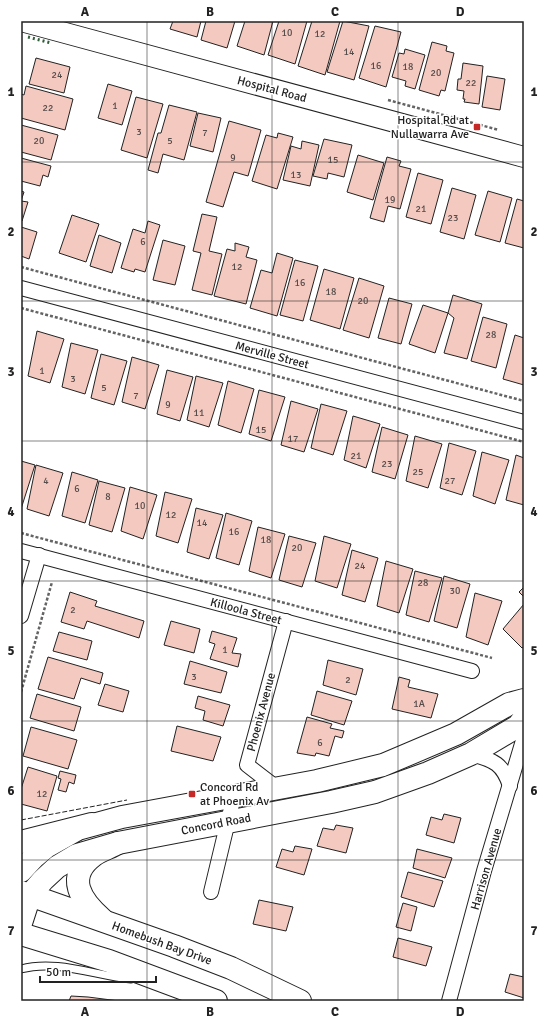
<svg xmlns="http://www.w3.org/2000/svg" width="545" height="1022" font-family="Signika,sans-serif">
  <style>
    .building { fill: #f3c9c0; stroke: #222 }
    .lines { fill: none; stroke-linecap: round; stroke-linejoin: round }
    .lane-casing { stroke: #222; stroke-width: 9 }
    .street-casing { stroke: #222; stroke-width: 16 }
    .secondary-casing { stroke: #222; stroke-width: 22 }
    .primary-casing { stroke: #222; stroke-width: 24 }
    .highway-casing { stroke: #222; stroke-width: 24 }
    .path { stroke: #646464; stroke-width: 2.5; stroke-dasharray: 3 2; stroke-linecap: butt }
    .lane { stroke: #fff; stroke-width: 7 }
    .street { stroke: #fff; stroke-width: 14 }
    .secondary { stroke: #fff; stroke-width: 20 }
    .primary { stroke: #fff; stroke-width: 22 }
    .highway { stroke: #fff; stroke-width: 22 }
    .hedge { stroke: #2f5e38; stroke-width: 3; stroke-dasharray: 2 3; stroke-linecap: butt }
    .fence { stroke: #222; stroke-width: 1; stroke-dasharray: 5 2; stroke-linecap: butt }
    .grid { fill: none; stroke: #222; stroke-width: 1; stroke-opacity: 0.55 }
    .poi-dot { fill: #c62828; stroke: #fff; stroke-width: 1.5 }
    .labels { text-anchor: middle; stroke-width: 3; stroke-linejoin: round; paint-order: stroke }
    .number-label { font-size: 10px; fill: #564c4a }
    .street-label { font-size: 12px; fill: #222; stroke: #fff }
    .poi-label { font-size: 12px; fill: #222; stroke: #fff; text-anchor: end }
    .neatline { fill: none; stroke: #222; stroke-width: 1.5 }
    .grid-label { font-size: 13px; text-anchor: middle; font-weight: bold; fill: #222 }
  </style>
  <rect width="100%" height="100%" fill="#fff"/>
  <g class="building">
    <path d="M173,21H201L197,37L170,29Z"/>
    <path d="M206,21H235L227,48L201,40Z"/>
    <path d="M245,21H273L264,55L237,46Z"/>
    <path d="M279,21H307L295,64L268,55Z"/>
    <path d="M312,21H340L325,75L298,66Z"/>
    <path d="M343,21L369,26L354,80L327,72Z"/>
    <path d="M375,26L401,32L386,87L359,78Z"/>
    <path d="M432,42L447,46L446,51L454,53L445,91L441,90L439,96L419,90Z"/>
    <path d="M405,49L425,55L415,89L405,86L406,81L392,77L399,53L404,54Z"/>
    <path d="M36,58L70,67L64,93L29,84Z"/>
    <path d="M463,63L483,66L479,104L464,102L465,99H463L464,91L457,90L458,79H461Z"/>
    <path d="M487,76L505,79L500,110L482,107Z"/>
    <path d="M108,84L132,91L122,125L98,118Z"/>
    <path d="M26,86L73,99L65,130L21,118V94L24,95Z"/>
    <path d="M136,97L163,104L147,158L121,150Z"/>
    <path d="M169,105L197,112L184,160L163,154L158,173L148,170L158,133H161Z"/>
    <path d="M198,113L221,118L213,152L190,146Z"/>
    <path d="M229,121L261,130L248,176L234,172L223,207L206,202Z"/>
    <path d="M21,125L58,135L51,160L21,152Z"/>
    <path d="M278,133L293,137L277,189L252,181L266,135L277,138Z"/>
    <path d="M324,139L352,145L344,177L328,173L327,179L313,176Z"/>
    <path d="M302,141L319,145L310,186L283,180L291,146L301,149Z"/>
    <path d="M358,155L384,163L373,200L347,192Z"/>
    <path d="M387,157L401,161L399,166L411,169L400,209L388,206L384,222L370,218Z"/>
    <path d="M21,158L51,166L48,177L43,175L40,186L21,181Z"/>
    <path d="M418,173L443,180L431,224L406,217Z"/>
    <path d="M452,188L476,195L464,239L440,232Z"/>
    <path d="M21,191L24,192L21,201L28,202L22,221Z"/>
    <path d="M488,191L512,198L500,242L475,235Z"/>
    <path d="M517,199L524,201V248L505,243Z"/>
    <path d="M202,214L217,217L209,251L222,254L212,295L192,290L201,253L193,251Z"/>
    <path d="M72,215L99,224L86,262L59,253Z"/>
    <path d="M148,221L160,225L145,272L135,269L134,272L121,268L133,229L145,233Z"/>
    <path d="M21,227L37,232L29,259L21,256Z"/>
    <path d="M99,235L121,243L112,273L90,266Z"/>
    <path d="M163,240L185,246L175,285L153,280Z"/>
    <path d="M235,243L249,247L246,257L257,260L246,304L214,296L227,249L235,251Z"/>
    <path d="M277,253L293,258L277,316L250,308L261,270L272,273Z"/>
    <path d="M295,260L318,266L303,321L280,315Z"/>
    <path d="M324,269L354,278L340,329L310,320Z"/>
    <path d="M359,278L384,286L369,338L343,330Z"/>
    <path d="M453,295L482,304L467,359L444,353L454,318L448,313Z"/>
    <path d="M389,298L412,304L401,344L378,338Z"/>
    <path d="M423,305L448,313L435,353L409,344Z"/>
    <path d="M483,317L507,324L496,368L471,361Z"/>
    <path d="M37,331L64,339L50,383L28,376Z"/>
    <path d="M515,335L524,338V385L503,379Z"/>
    <path d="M71,343L98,350L85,394L62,387Z"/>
    <path d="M101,354L127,361L114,405L91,398Z"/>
    <path d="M132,357L159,365L145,409L122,402Z"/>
    <path d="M167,370L193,377L180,421L157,414Z"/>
    <path d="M196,376L223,383L209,427L187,420Z"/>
    <path d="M228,381L254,389L241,433L218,425Z"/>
    <path d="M259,390L285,397L271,441L249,434Z"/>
    <path d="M291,401L318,409L304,452L281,445Z"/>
    <path d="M321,404L347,411L333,455L311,448Z"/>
    <path d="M353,416L380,424L366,468L344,460Z"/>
    <path d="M382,427L408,435L395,479L372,472Z"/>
    <path d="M415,436L442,444L428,488L406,481Z"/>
    <path d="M449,443L476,451L462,495L440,488Z"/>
    <path d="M482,452L509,460L495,504L473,496Z"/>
    <path d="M516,455L524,458V505L506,500Z"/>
    <path d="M21,461L35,465L21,509Z"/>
    <path d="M36,465L63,473L49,516L27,509Z"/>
    <path d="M72,472L98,480L85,523L62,516Z"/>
    <path d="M99,481L125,488L112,532L89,525Z"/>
    <path d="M130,487L157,495L143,539L121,531Z"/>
    <path d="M165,492L192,499L178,543L156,536Z"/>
    <path d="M196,508L223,515L209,559L187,552Z"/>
    <path d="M226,513L252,521L239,565L216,558Z"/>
    <path d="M258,527L285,534L271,578L249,571Z"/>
    <path d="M289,536L316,543L302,587L279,580Z"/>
    <path d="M324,536L351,544L337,588L315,581Z"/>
    <path d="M352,550L378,558L365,602L342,595Z"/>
    <path d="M386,561L413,569L399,613L377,606Z"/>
    <path d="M415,571L442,578L429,622L406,615Z"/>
    <path d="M444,576L470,584L457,628L434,621Z"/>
    <path d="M524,587V597L519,592Z"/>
    <path d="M70,592L97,601L95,606L144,621L139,638L87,621L84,629L61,622Z"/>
    <path d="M475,593L502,601L488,645L466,637Z"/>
    <path d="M524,604V647L522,648L503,629Z"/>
    <path d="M171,621L200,629L194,653L164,645Z"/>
    <path d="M212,631L237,638L232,653L241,654L238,667L210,659L215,644L209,642Z"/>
    <path d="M59,632L92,641L87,660L53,651Z"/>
    <path d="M48,657L103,673L100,684L81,678L74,699L38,689Z"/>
    <path d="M328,660L363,669L356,695L323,685Z"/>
    <path d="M190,661L227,672L221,693L184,684Z"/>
    <path d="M399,677L410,680L408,687L438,694L431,718L392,709Z"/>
    <path d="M105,684L129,691L123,712L98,705Z"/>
    <path d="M317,691L352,701L344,725L311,715Z"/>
    <path d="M37,694L81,707L74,731L30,718Z"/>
    <path d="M198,696L230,705L223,726L203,720L205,711L195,708Z"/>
    <path d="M307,717L332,724L330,728L344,731L342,738L335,736L329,756L316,753L315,756L297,753Z"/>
    <path d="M177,726L221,737L213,761L171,751Z"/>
    <path d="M31,727L77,740L68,769L23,756Z"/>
    <path d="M28,767L57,776L47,811L21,804V789Z"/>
    <path d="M60,771L76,775L74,784L69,782L66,792L58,790L61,779L58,778Z"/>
    <path d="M444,814L461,818L454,843L426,835L431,817L442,820Z"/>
    <path d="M336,825L353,828L346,853L317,846L323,828L334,830Z"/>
    <path d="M295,846L312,849L304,875L276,867L282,849L293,852Z"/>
    <path d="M417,849L452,858L445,878L413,868Z"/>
    <path d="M408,872L443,881L434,907L401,897Z"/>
    <path d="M259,900L293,907L286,931L253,924Z"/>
    <path d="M403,903L417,907L411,931L396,927Z"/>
    <path d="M398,938L432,947L426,966L393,957Z"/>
    <path d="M510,974L524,977V998L505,992Z"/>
    <path d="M71,996L88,997L119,1001H69Z"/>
  </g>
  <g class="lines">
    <g class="lane-casing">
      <path id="lane" d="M21,969C57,959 96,976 131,979"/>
    </g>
    <g class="street-casing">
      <g id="street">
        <path d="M21,288L524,422"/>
        <path d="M21,551L472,671"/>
        <path d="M21,616L39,555"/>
        <path d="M471,754C494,760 503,764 510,786"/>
        <path d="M277,788L247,765L286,621"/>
        <path d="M211,892L234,796"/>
        <path d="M449,1001L484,871L524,737"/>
      </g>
    </g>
    <g class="secondary-casing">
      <path id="secondary" d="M21,21L524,157"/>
    </g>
    <g class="primary-casing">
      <g id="primary">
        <path d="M21,871L34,857L46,847L78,829L122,817L317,781L383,765L456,734L509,704L524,700"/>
        <path d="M21,923L30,895L43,880L57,867L77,855L118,843L331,802L375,792L428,773L471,754L518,726L524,718"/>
      </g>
    </g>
    <g class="highway-casing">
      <g id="highway">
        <path d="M21,842L92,824"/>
        <path d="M21,892L174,946L231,968L300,1001"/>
        <path d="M102,919C81,901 65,877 93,856C100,850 110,848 118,843"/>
        <path d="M21,934L109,961L216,1001"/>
      </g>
    </g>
    <g class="path">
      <path d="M388,100L499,130"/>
      <path d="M21,267L524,401"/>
      <path d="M21,308L524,442"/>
      <path d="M21,533L492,658"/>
      <path d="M21,692L52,582"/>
    </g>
    <use href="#lane" class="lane"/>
    <use href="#street" class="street"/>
    <use href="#secondary" class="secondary"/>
    <use href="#primary" class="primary"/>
    <use href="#highway" class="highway"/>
    <path class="hedge" d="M28,37L51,43"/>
    <path class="fence" d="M21,820L127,800"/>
  </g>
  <path class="grid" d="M147,21V1001M272,21V1001M398,21V1001M21,162H524M21,301H524M21,441H524M21,581H524M21,721H524M21,860H524"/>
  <g class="poi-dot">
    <rect x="473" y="123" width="8" height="8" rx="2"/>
    <rect x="188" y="790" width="8" height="8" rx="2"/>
  </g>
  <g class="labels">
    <g class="number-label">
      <text x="287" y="36">10</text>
      <text x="320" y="37">12</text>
      <text x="349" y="55">14</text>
      <text x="376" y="69">16</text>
      <text x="408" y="70">18</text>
      <text x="436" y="76">20</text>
      <text x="57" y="78">24</text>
      <text x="471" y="86">22</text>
      <text x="115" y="109">1</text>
      <text x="48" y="111">22</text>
      <text x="139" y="135">3</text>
      <text x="205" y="136">7</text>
      <text x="39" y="144">20</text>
      <text x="170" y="144">5</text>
      <text x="233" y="161">9</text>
      <text x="333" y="163">15</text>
      <text x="296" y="178">13</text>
      <text x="390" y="203">19</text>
      <text x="421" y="212">21</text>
      <text x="453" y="221">23</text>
      <text x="143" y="245">6</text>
      <text x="237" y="270">12</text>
      <text x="300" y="286">16</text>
      <text x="331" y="295">18</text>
      <text x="363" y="304">20</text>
      <text x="491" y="338">28</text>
      <text x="42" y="374">1</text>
      <text x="73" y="382">3</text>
      <text x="104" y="391">5</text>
      <text x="136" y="399">7</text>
      <text x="168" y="408">9</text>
      <text x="199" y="416">11</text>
      <text x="261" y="433">15</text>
      <text x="293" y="442">17</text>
      <text x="356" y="459">21</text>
      <text x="387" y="467">23</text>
      <text x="418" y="475">25</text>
      <text x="46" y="484">4</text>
      <text x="450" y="484">27</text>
      <text x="77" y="492">6</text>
      <text x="108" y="500">8</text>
      <text x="140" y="509">10</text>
      <text x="171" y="518">12</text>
      <text x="202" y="526">14</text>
      <text x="234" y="535">16</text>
      <text x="266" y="543">18</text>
      <text x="297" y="551">20</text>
      <text x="360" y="569">24</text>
      <text x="423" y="586">28</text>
      <text x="455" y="594">30</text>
      <text x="73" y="613">2</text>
      <text x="225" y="653">1</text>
      <text x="194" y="680">3</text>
      <text x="348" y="683">2</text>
      <text x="419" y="707">1A</text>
      <text x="320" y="746">6</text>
      <text x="42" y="797">12</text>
    </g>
    <g class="street-label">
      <text transform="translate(272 89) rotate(15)" y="4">Hospital Road</text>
      <text transform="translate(272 355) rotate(15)" y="4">Merville Street</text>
      <text transform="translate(246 611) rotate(15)" y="4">Killoola Street</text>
      <text transform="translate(261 712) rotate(-75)" y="4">Phoenix Avenue</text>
      <text transform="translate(216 824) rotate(-11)" y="4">Concord Road</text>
      <text transform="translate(486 869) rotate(-74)" y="4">Harrison Avenue</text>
      <text transform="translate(162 943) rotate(20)" y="4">Homebush Bay Drive</text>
    </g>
    <g class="poi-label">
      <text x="469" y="124">Hospital Rd at<tspan x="469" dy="14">Nullawarra Ave</tspan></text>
      <text x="200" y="791" text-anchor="start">Concord Rd<tspan x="200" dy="14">at Phoenix Av</tspan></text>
    </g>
  </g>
  <rect width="545" height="1022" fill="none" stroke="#ffffff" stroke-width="44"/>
  <path d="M40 976v6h116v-6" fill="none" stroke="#222222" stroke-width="2"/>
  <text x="46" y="976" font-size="12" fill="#222222" stroke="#ffffff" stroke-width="3" paint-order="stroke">50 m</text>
  <rect x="22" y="22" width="501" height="978" class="neatline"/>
  <g class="grid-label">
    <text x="85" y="16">A</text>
    <text x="210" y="16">B</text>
    <text x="335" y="16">C</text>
    <text x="460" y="16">D</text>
    <text x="11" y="96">1</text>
    <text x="534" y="96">1</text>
    <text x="11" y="236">2</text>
    <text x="534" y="236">2</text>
    <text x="11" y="376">3</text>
    <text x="534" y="376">3</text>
    <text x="11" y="516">4</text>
    <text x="534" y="516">4</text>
    <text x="11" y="655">5</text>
    <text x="534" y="655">5</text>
    <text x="11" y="795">6</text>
    <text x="534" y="795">6</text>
    <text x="11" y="935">7</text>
    <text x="534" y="935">7</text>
    <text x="85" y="1016">A</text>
    <text x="210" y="1016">B</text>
    <text x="335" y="1016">C</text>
    <text x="460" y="1016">D</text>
  </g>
</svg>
